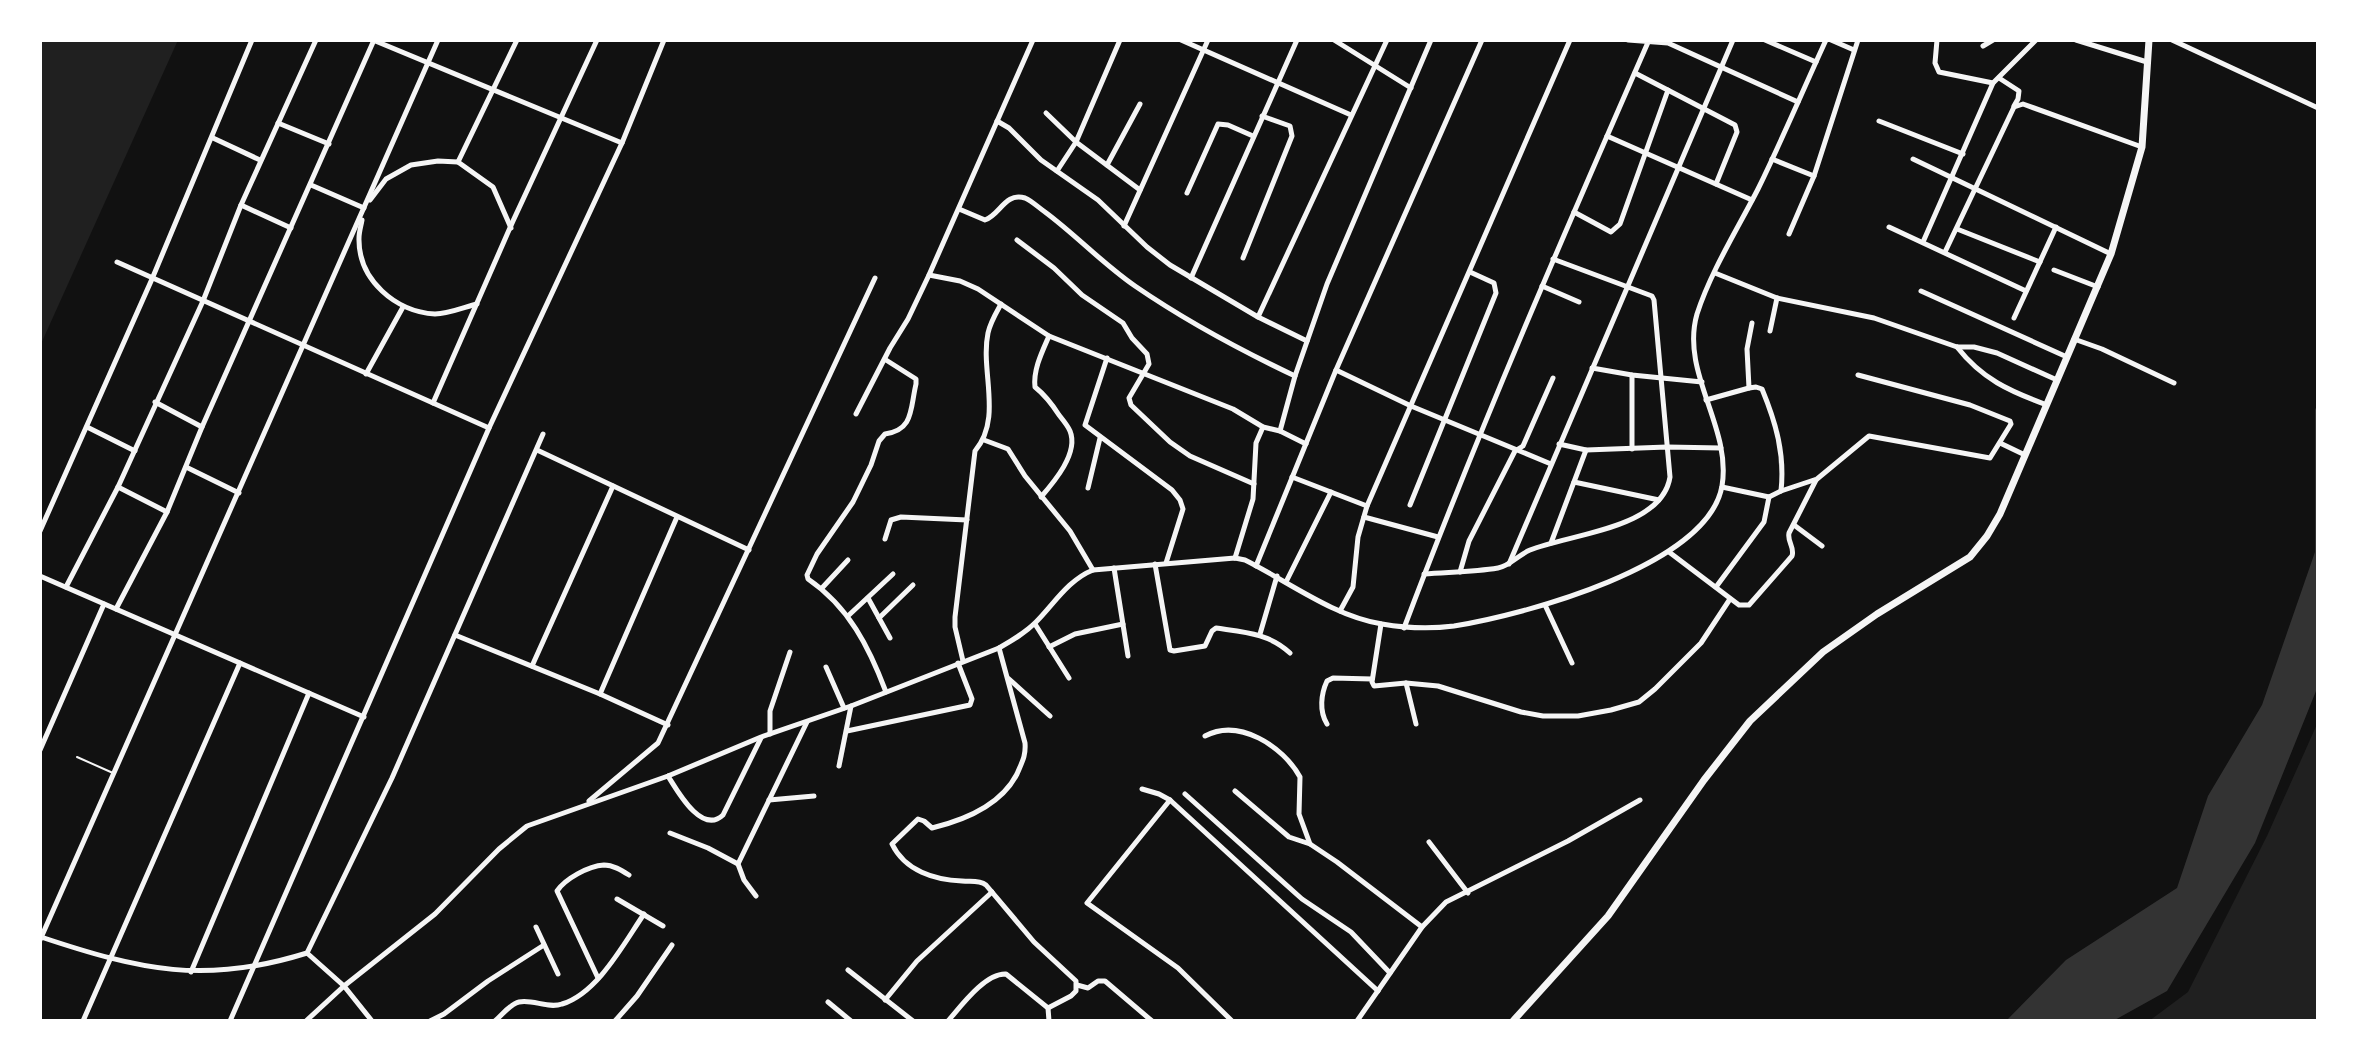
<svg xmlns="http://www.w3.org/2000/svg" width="2358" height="1061" font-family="Barlow,sans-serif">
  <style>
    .green { fill: #202020 }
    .water { fill: #333 }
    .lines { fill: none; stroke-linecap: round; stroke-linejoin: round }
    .service { stroke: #f5f5f5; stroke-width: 2 }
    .minor { stroke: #f5f5f5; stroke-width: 5 }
    .secondary { stroke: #f5f5f5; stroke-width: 7 }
  </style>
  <rect width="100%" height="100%" fill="#111"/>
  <g class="green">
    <path d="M40,40H178L40,346Z"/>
    <path d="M2318,722V1021H2149L2188,992L2267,836Z"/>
  </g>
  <path class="water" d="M2318,403V686L2255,843L2167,991L2113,1021H2006L2066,960L2177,888L2208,796L2262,705L2315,552V410Z"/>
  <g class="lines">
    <path class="service" d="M77,757L113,773"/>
    <g class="minor">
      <path d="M373,40L622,143"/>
      <path d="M1181,40L1351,115"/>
      <path d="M1334,40L1411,88"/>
      <path d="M1628,40L1668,43L1798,102"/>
      <path d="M1765,40L1816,62"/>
      <path d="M1831,40L1854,50"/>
      <path d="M1937,40L1935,63L1939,72L1993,83"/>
      <path d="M2076,40L2147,62"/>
      <path d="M2172,40L2318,108"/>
      <path d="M1983,46L1993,40"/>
      <path d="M1635,73L1735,125L1737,132L1716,184"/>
      <path d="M1999,78L2019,91L2018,99L2014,106"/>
      <path d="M1046,113L1076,142L1140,190"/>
      <path d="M997,121L1009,128L1041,160L1098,200L1147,247L1170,265L1258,317L1307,341"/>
      <path d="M1879,121L1963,154"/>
      <path d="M278,123L329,144"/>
      <path d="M1607,136L1752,200"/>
      <path d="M213,138L260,160"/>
      <path d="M1772,159L1814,176"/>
      <path d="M1913,159L2111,254"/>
      <path d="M458,162L517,40"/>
      <path d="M1107,165L1140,104"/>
      <path d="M1057,171L1076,142L1120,40"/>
      <path d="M311,185L364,208"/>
      <path d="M1187,193L1218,124L1228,125L1253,136"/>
      <path d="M370,200L386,179L411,165L438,161L458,162L493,187L511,228"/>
      <path d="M241,205L291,228"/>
      <path d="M959,209L985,220C1000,215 1005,192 1025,198C1032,201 1039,208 1045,212C1076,235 1103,264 1135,286C1186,321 1240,350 1295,376"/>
      <path d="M1574,212L1611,232L1620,224L1668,90"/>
      <path d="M362,220C361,226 359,232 359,238C358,280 396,312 435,314C448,314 465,307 477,304"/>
      <path d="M1124,226L1208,40"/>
      <path d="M1889,227L2026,291"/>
      <path d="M1957,229L2040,262"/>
      <path d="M1789,234L1814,176L1858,40"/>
      <path d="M1017,240L1054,268L1082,295L1123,323L1132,338L1147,354L1149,364L1129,398L1131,405L1170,442L1190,456L1254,484"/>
      <path d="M1923,242L1993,83L2036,40"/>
      <path d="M1945,252L2014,107L2023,104L2142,147"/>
      <path d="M1243,258L1292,136L1290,126L1262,116"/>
      <path d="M117,262L489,428"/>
      <path d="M2054,270L2098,287"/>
      <path d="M1715,273L1777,298L1874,318L1957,347H1974L1997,353L2057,380"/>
      <path d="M929,275L960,281L978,289L1049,336L1233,409L1263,427L1280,431L1306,444"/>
      <path d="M1191,278L1297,40"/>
      <path d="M1542,286L1579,302"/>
      <path d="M1921,291L2067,357"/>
      <path d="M1258,317L1387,40"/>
      <path d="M2014,318L2056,227"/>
      <path d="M1752,323L1747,349L1749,388L1756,387L1762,389C1776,423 1785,454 1781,491"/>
      <path d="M1770,331L1777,298"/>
      <path d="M2074,339L2102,349L2174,383"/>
      <path d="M1957,347C1982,379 2009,391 2047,405"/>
      <path d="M1107,358L1085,425L1172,490L1180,500L1183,509L1166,563"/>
      <path d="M886,360L916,379V384C910,409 914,430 885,434L879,441L871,465L853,502L817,554L807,575L808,579C849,607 869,647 886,692"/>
      <path d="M1592,368L1632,375L1702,382"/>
      <path d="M1336,370L1411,406L1551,464"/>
      <path d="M366,374L403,307"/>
      <path d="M1632,375V449"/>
      <path d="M1706,400L1749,388"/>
      <path d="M155,402L202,427"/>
      <path d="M433,403L513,221L597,40"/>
      <path d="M856,414L890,348L908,319L929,275L1033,40"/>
      <path d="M87,427L135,451"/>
      <path d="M1280,431L1295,376L1327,284L1431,40"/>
      <path d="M984,440L1008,449L1025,476L1070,531L1093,570"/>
      <path d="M2000,443L2025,455"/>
      <path d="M1559,444L1586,450L1667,447L1721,448"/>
      <path d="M537,450L749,550"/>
      <path d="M186,467L239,493"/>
      <path d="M1292,477L1367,506"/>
      <path d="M1574,482L1659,500"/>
      <path d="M118,487L167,512"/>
      <path d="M1722,487L1769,497L1781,491L1817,479L1869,436L1990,458L2011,424L2010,421L1970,405L1858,375"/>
      <path d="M1088,488L1100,438"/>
      <path d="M1041,497C1054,482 1079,453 1070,431C1068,426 1063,420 1059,415C1052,404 1045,395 1035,387C1033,370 1042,352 1049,336"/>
      <path d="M1410,505L1496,293L1494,283L1470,272"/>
      <path d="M1364,517L1438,537"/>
      <path d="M1794,525L1822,546"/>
      <path d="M40,531L152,279L252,40"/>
      <path d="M885,539L891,520L901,517L967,520"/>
      <path d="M1551,543L1586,450"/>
      <path d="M1669,552L1739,605H1749L1792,556C1795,547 1787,542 1789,533L1816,480"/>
      <path d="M1235,558L1253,499L1256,443L1263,427"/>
      <path d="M1155,564L1170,650L1174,651L1205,646L1212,631L1216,628C1243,632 1269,633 1290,653"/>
      <path d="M1509,564L1733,40"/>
      <path d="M1256,566L1336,370L1482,40"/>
      <path d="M1114,568L1128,656"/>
      <path d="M1460,572L1469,541L1515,451L1523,446L1553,378"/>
      <path d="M1424,574C1449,572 1474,572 1498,568C1510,566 1518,555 1530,550C1569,534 1662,529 1670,477L1654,300L1652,296L1553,259"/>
      <path d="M40,576L364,717"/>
      <path d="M1286,582L1331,492"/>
      <path d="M66,587L118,487L203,301L241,205L316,40"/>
      <path d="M1716,587L1764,522L1769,497"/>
      <path d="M822,588L848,560"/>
      <path d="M868,598L890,638"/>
      <path d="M1545,605L1572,663"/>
      <path d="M116,609L167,512L202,427L374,40"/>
      <path d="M1340,611L1353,587L1358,537L1367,506L1570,40"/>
      <path d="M849,615L893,574"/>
      <path d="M879,618L913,585"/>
      <path d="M1035,624L1069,678"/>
      <path d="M1381,624L1372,682L1374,686L1406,683L1438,686L1521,712L1543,716H1578L1611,710L1639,702L1655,689L1701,643L1730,599"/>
      <path d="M1404,628C1479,429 1564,234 1649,40"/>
      <path d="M1260,634L1277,576"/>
      <path d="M455,635L600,694L668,725"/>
      <path d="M1049,647L1075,634L1123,624"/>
      <path d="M999,648L1025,743C1026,756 1022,762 1017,774C1001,805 965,820 932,828L924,821L918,819L892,844C905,871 935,880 962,881C971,882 979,880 986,885L1034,942L1076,981V991L1071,996L1048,1008"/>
      <path d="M963,661L955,627V617L975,451C1003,418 980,371 988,333C990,323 996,313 1001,304"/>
      <path d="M532,666L613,486"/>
      <path d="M826,667L844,708"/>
      <path d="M1009,679L1050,716"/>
      <path d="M1406,683L1416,724"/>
      <path d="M600,694L677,517"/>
      <path d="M1327,724C1319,711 1321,694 1327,681L1333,678L1372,679"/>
      <path d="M847,731L970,705L972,699L958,663"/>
      <path d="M770,734V711L790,652"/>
      <path d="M1205,736C1239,718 1283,746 1300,777L1299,814L1310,844L1337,862L1422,927"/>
      <path d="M40,750L104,604"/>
      <path d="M839,766L851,706"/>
      <path d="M668,776C678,792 702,835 723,815L761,738"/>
      <path d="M1142,789L1159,794L1170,800L1378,991"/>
      <path d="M1235,791L1289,837L1310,844"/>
      <path d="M1185,794L1302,899L1351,932L1390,973"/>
      <path d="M769,800L814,796"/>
      <path d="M1170,800L1087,903L1178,968L1232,1021"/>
      <path d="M589,801L658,743L875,278"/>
      <path d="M670,833L708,848L738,864"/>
      <path d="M1429,842L1468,893"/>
      <path d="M756,896L744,880L738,864L807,722"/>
      <path d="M617,899L663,926"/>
      <path d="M536,927L558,974"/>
      <path d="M41,937C140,970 205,985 307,953L392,778L543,434"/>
      <path d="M40,940L438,40"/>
      <path d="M307,953L344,986L372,1021"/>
      <path d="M848,970L913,1021"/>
      <path d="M191,972L309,693"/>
      <path d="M598,978L557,891C565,879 588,866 604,865C613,865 621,870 629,875"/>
      <path d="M1077,985L1088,988L1098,981H1105L1152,1021"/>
      <path d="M885,1000L917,961L992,892"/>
      <path d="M828,1002L851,1021"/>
      <path d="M83,1021L240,663"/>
      <path d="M230,1021L489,428L622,143L664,40"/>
      <path d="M306,1021L344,986L435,914L499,849L527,826L668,776L761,737L851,706L999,648C1013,640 1025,633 1036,622C1054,604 1068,580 1093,570L1235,558L1245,560C1289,582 1333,616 1382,624C1405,628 1431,629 1454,626C1523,615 1708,566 1722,486C1732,427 1680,373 1697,314C1711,271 1737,230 1758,189C1782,140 1803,90 1826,40"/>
      <path d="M430,1021L444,1014L488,981L544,945"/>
      <path d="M495,1021C502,1015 510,1004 519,1002C533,999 548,1009 562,1004C598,993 624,943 644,914"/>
      <path d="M615,1021L637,996L672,945"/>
      <path d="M948,1021C961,1006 985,973 1006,974L1048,1008L1049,1021"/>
      <path d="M1357,1021L1422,927L1446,902L1568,841L1640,800"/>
    </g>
    <path class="secondary" d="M1513,1021L1608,916L1704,780L1750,721L1823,652L1877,614L1970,557L1987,536L2000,514L2111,254L2142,147L2149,40"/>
  </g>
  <rect width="2358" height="1061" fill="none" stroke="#ffffff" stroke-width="84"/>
</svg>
